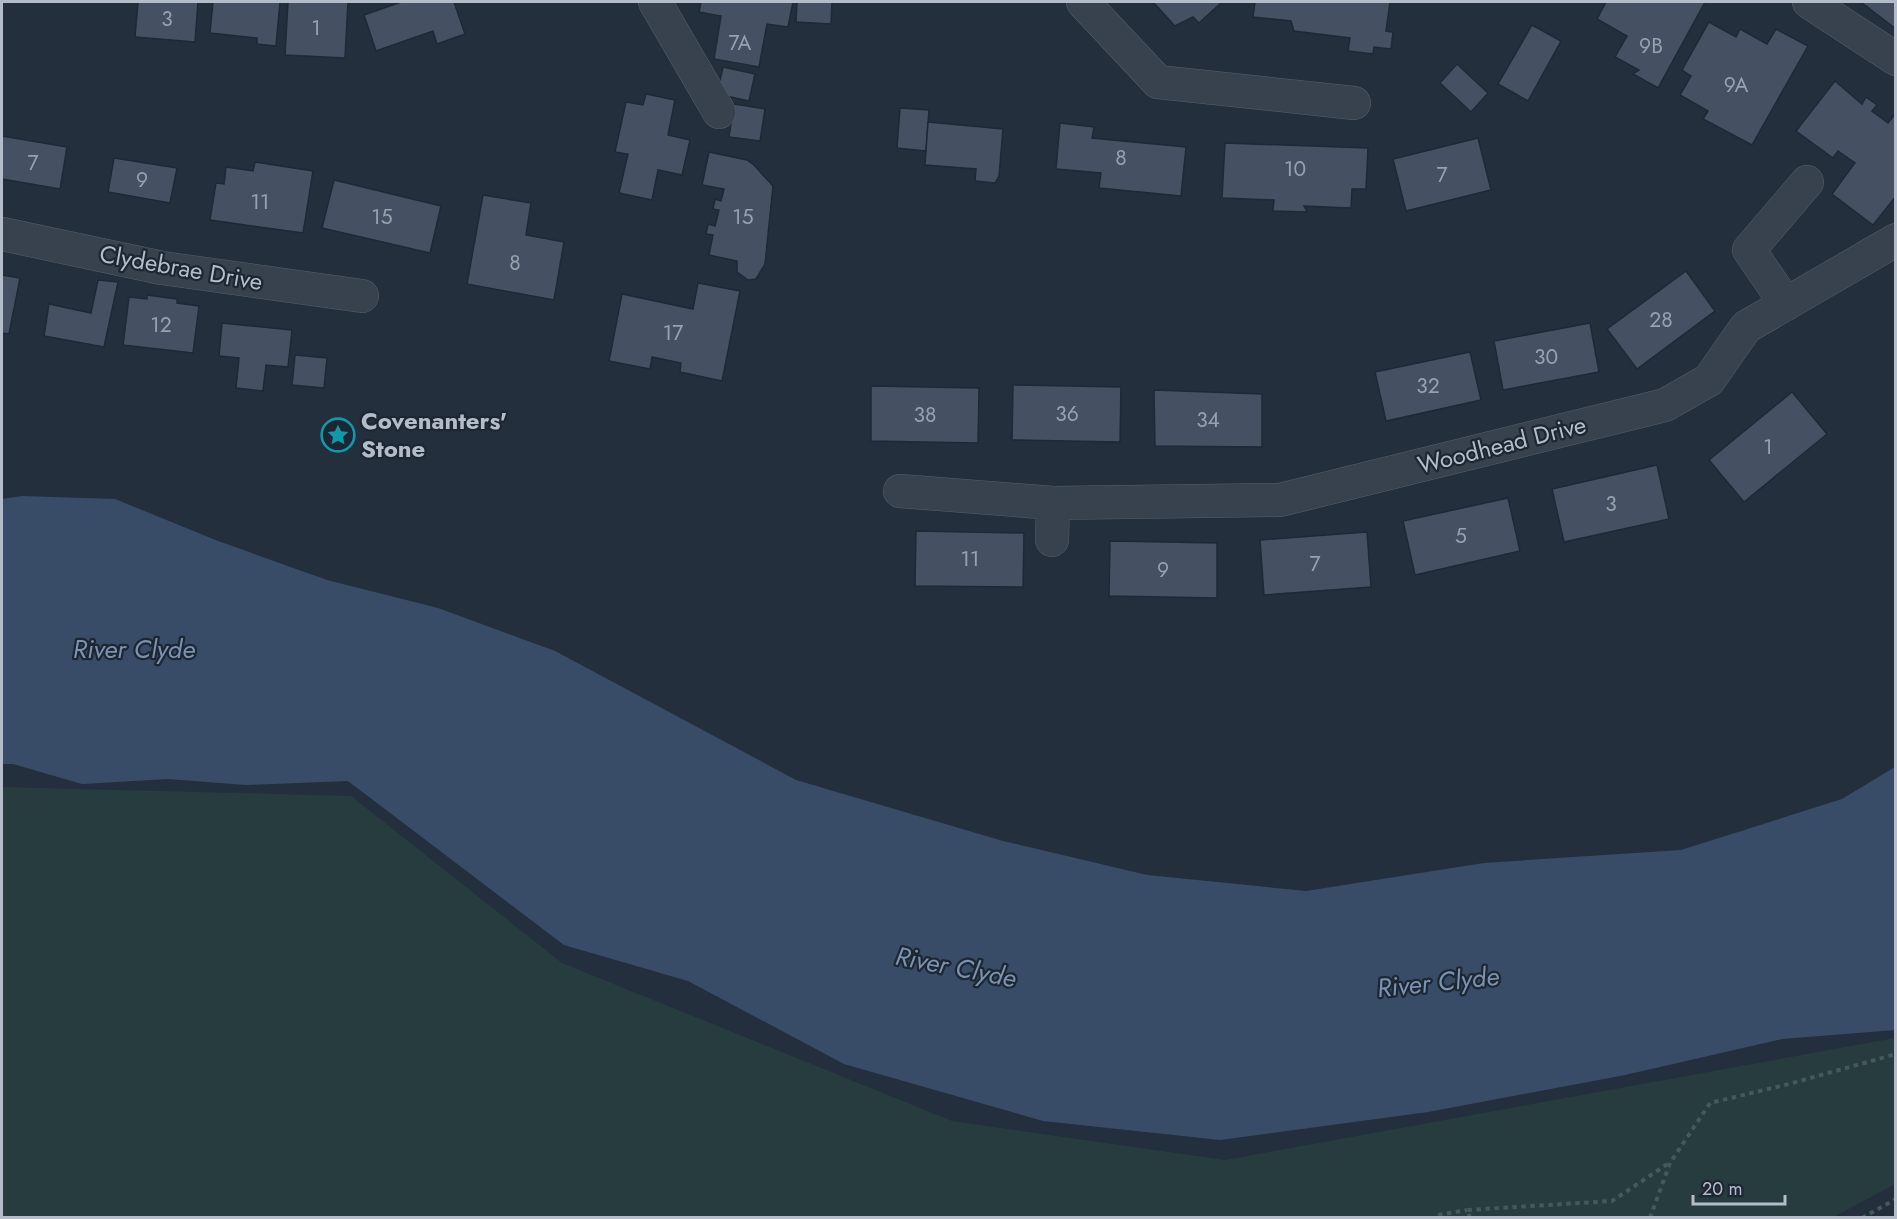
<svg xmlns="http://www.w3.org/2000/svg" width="1897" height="1219" font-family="Jost,sans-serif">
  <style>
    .green { fill: #263c3f }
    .water { fill: #394c67 }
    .building { fill: #455162; stroke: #1f2835; stroke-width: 1.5 }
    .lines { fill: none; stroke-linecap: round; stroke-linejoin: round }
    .minor-casing { stroke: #565f6c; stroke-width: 34 }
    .path { stroke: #44595c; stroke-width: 4; stroke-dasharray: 4.5 4.5; stroke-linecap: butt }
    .minor { stroke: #38414e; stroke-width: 33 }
    .labels { text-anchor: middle; stroke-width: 4.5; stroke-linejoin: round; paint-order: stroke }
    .number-label { font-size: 21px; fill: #98a1af }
    .street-label { font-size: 24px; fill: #b4bcc9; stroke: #1d2633 }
    .poi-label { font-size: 24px; font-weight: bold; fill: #b4bcc9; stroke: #1d2633; text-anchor: start }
    .water-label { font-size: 26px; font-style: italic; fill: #7c92b1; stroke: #1d2633 }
  </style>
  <rect width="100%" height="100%" fill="#242f3e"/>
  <path class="green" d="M2,787L351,796L562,963L952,1121L1225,1160L1895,1038V1184L1832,1218L2,1217Z"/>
  <path class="water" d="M22,496L115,499L218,541L327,580L438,608L555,651L796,780L1003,841L1147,875L1306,891L1484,863L1681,850L1842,799L1895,767V1030L1782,1039L1625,1075L1428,1112L1220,1140L1043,1121L844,1064L688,981L564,945L348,781L246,785L168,779L82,784L13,764H2V499Z"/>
  <g class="building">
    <path d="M138,2H198L195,42L135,37Z"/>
    <path d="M213,2H280L276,46L257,44V38L210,33Z"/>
    <path d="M288,2H348L345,58L285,55Z"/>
    <path d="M401,2H454L465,34L437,44L433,31L376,51L364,15Z"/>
    <path d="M701,2H793L788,27L767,24L759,67L714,59L721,16L699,12Z"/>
    <path d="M797,2H832L831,24L796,22Z"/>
    <path d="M1153,2H1222L1199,23L1193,17L1175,26Z"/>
    <path d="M1255,2H1390L1386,31L1393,32L1391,49L1374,47L1373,54L1348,51L1350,38L1294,31L1291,21L1253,17Z"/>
    <path d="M1606,2H1705L1658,88L1633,74L1639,70L1615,57L1627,36L1597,19Z"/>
    <path d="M1861,2H1896V29Z"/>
    <path d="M1709,22L1736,37L1740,29L1767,44L1776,29L1808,46L1752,145L1703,119L1708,111L1680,95L1691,76L1682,70Z"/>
    <path d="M1532,25L1561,41L1528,101L1498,84Z"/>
    <path d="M1457,64L1488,93L1471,112L1440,83Z"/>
    <path d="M723,67L755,74L749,101L717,94Z"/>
    <path d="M1835,81L1862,104L1866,97L1877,105L1872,111L1888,123L1896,113V196L1873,225L1832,194L1855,163L1838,151L1833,158L1796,131Z"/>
    <path d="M646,94L675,100L668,135L690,140L682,175L658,170L652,200L619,193L628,154L615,152L626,102L643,105Z"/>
    <path d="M734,104L765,109L760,141L729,137Z"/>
    <path d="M900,108L929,110L926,151L897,148Z"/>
    <path d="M928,122L1003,129L999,176L995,183L975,181L976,169L925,165Z"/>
    <path d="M1060,123L1094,127L1092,138L1186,147L1181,196L1099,188L1101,173L1056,169Z"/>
    <path d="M2,136L67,147L60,189L2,179Z"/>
    <path d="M1478,138L1491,190L1406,211L1393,159Z"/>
    <path d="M1225,143L1368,148L1366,189H1352L1351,208L1304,206L1307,212L1273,211L1274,200L1222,198Z"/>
    <path d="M709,152L747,160L754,165L773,186L765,264L756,279L748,280L737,272V261L709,255L713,235L706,234L708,224L715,226L719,210L713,209L715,199L721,201L724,189L702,185Z"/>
    <path d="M114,158L177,168L170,203L108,192Z"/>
    <path d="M255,162L313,171L303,233L210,220L216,183L224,184L226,167L253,171Z"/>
    <path d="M334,180L441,206L430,253L322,228Z"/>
    <path d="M483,195L531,203L526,235L564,242L554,300L467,284Z"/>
    <path d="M1686,271L1715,311L1637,369L1607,329Z"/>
    <path d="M2,275L20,278L9,334L2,333Z"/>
    <path d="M98,280L118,282L104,347L44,336L49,304L91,313Z"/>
    <path d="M698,283L740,291L722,381L680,372L681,363L652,357L650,369L609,361L622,294L693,309Z"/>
    <path d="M147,295L177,299V303L199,306L193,353L123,345L129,297L147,299Z"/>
    <path d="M222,323L292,330L288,367L266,365L263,391L236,388L239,358L219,356Z"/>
    <path d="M1590,323L1599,372L1503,390L1494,341Z"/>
    <path d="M1470,352L1481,400L1386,421L1375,372Z"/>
    <path d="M295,355L327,358L324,388L292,385Z"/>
    <path d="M1013,385L1121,387L1120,442L1012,440Z"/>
    <path d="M871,386L979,388L978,443L871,441Z"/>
    <path d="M1154,390L1262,394V447L1155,446Z"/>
    <path d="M1792,392L1827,434L1744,502L1709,460Z"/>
    <path d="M1657,465L1669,519L1564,542L1552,489Z"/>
    <path d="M1508,498L1520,551L1415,575L1403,521Z"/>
    <path d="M916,531L1024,533L1023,587L915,586Z"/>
    <path d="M1367,532L1371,587L1264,595L1260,540Z"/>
    <path d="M1110,541L1217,543V598L1109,596Z"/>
  </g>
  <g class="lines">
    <g class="minor-casing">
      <g id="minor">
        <path d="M655,2L719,112"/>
        <path d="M1083,2L1158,82L1354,103"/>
        <path d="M1809,2L1896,59"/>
        <path d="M2,234L162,268L362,296"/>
        <path d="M1786,304L1749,250L1807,182"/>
        <path d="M900,491L1053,503L1280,500L1665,405L1709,380L1746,327L1896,240"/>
        <path d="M1052,540L1053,503"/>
      </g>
    </g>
    <g class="path">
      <path d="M1438,1215L1467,1210"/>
      <path d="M1470,1218L1467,1210L1612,1201L1669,1163"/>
      <path d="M1650,1218L1670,1163L1710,1103L1789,1084L1896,1054"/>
      <path d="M1862,1218L1896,1199"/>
    </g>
    <use href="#minor" class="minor"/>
  </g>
  <defs>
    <g id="sight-ring" transform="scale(1.725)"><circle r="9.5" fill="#1d2633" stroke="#0f9aa8" stroke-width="1.5"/><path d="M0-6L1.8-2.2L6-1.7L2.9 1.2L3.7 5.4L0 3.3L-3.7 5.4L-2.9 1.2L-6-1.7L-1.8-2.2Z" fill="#0f9aa8"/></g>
  </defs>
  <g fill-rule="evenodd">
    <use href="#sight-ring" x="338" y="435"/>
  </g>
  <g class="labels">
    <g class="number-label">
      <text x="167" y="26">3</text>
      <text x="316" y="35">1</text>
      <text x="740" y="50">7A</text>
      <text x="1651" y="53">9B</text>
      <text x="1736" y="92">9A</text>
      <text x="1121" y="165">8</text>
      <text x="33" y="170">7</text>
      <text x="1295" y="176">10</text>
      <text x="1442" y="182">7</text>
      <text x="142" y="187">9</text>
      <text x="260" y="209">11</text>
      <text x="382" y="224">15</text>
      <text x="743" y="224">15</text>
      <text x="515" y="270">8</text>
      <text x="1661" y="327">28</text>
      <text x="161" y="332">12</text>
      <text x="673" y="340">17</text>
      <text x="1546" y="364">30</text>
      <text x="1428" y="393">32</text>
      <text x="1067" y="421">36</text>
      <text x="925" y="422">38</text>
      <text x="1208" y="427">34</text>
      <text x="1768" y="454">1</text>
      <text x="1611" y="511">3</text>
      <text x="1461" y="543">5</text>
      <text x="970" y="566">11</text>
      <text x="1315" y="571">7</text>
      <text x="1163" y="577">9</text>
    </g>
    <g class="street-label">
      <text transform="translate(181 268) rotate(10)" y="8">Clydebrae Drive</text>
      <text transform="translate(1502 445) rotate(-14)" y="8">Woodhead Drive</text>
    </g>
    <g class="poi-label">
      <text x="361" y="429">Covenanters'<tspan x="361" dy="28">Stone</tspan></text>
    </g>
    <g class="water-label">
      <text x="134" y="658">River Clyde</text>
      <text transform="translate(956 967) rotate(11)" y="9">River Clyde</text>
      <text transform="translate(1438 982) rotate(-6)" y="9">River Clyde</text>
    </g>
  </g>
  <rect width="1897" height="1219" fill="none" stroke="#b4bcc9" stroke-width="6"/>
  <path d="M1693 1195v9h92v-9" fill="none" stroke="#b4bcc9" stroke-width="3"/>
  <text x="1702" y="1195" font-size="18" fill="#b4bcc9" stroke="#1d2633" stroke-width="4.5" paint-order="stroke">20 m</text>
</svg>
